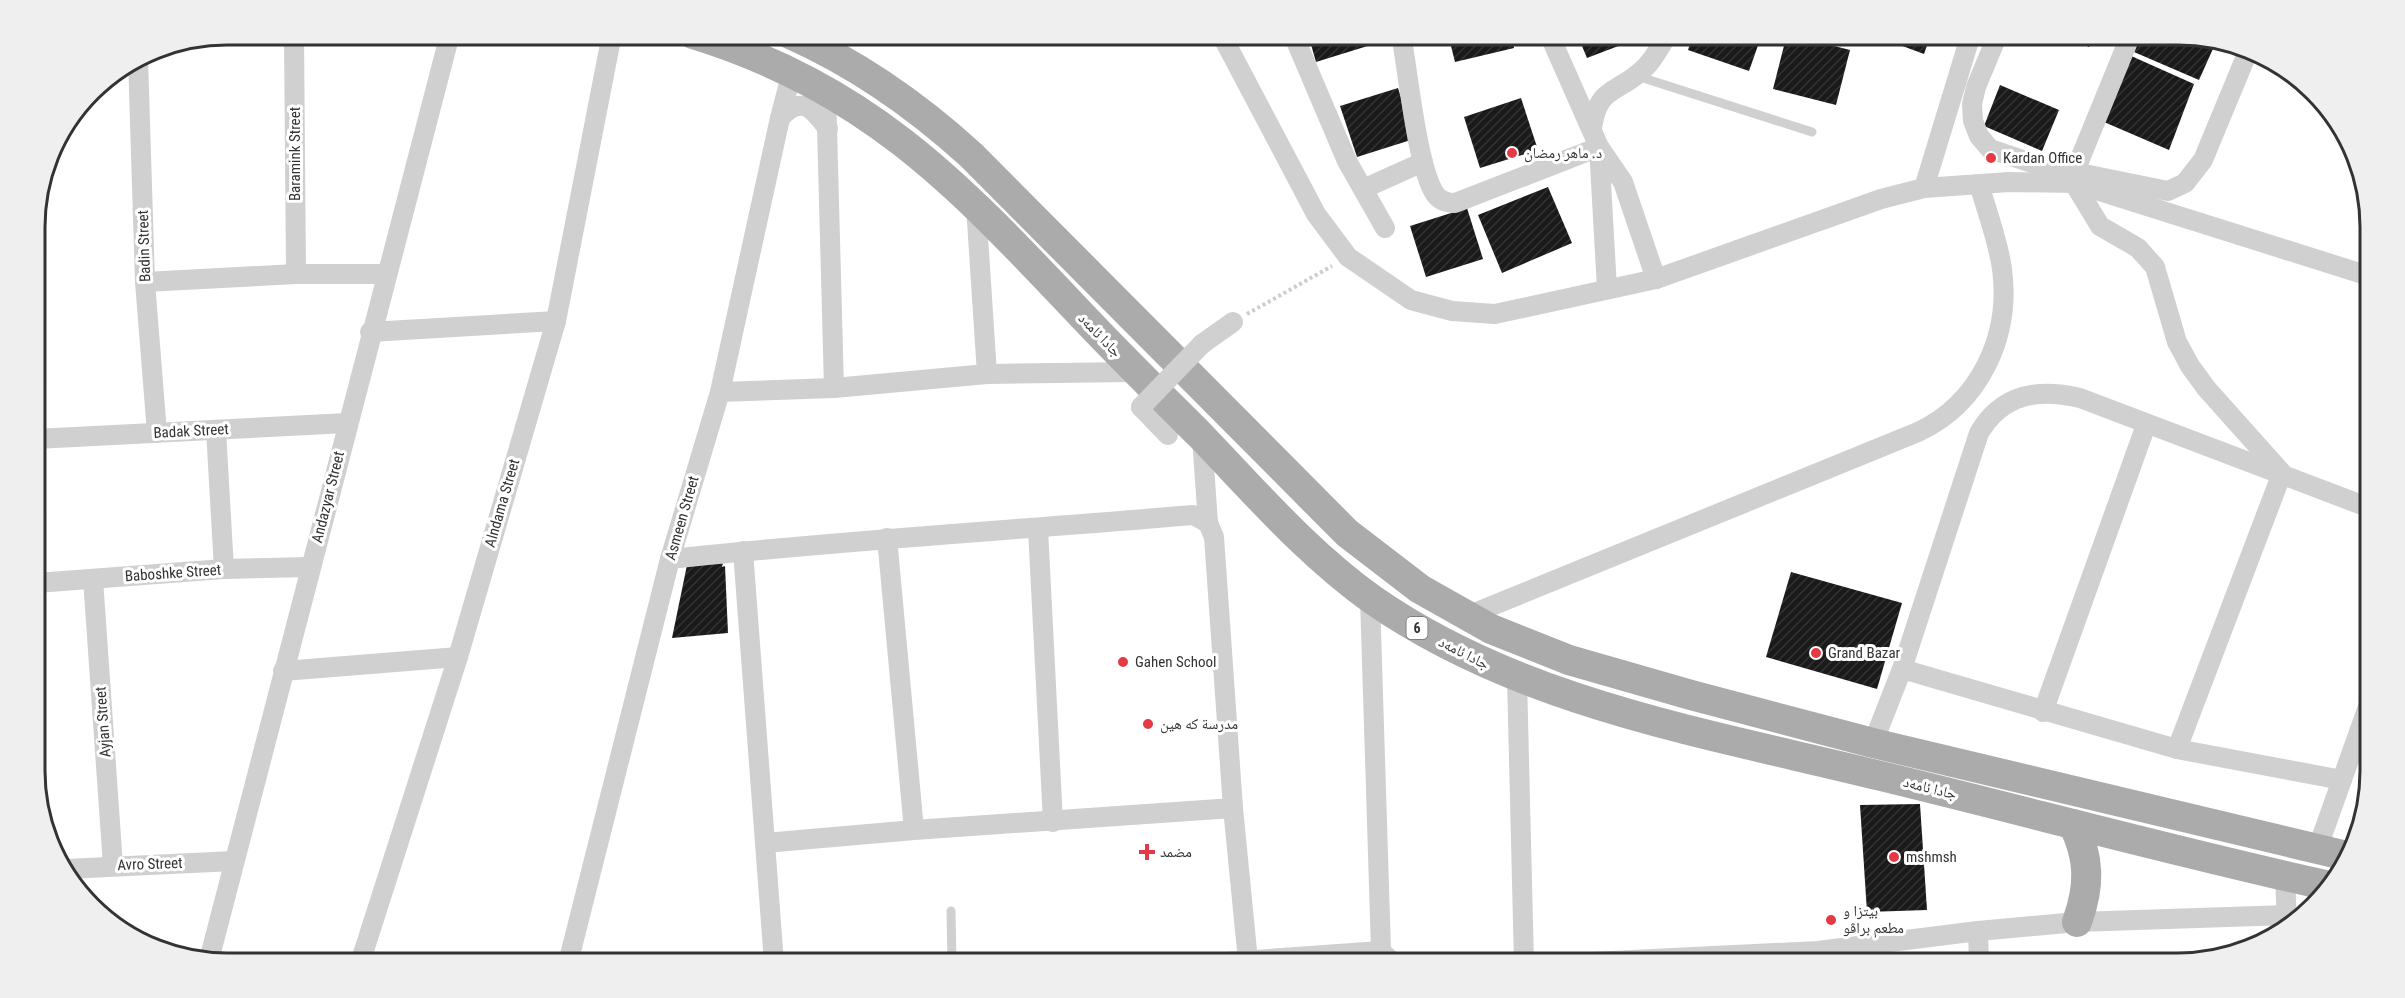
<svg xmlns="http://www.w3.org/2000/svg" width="2405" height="998" font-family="'Roboto Condensed','Noto Naskh Arabic',sans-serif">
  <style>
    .building { fill: url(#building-hatch) }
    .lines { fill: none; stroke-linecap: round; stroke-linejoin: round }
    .path { stroke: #cdcdcd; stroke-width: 4; stroke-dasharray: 3 3; stroke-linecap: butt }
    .lane { stroke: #d0d0d0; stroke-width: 9 }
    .street { stroke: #d0d0d0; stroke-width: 20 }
    .primary { stroke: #ababab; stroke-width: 30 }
    .street-bridge { stroke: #d0d0d0; stroke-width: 20 }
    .poi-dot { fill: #e63946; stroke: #fff; stroke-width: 2 }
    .labels { text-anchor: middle; stroke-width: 6; stroke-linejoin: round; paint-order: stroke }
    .shield { fill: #fff; stroke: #707070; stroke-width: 1.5 }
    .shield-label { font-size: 14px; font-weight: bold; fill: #333 }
    .poi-label { font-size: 15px; fill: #333; stroke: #fff; text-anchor: start }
    .street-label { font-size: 15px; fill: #333; stroke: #fff }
    .rim { fill: none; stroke: #333; stroke-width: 3 }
  </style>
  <defs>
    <pattern id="building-hatch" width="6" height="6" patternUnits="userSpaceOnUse" patternTransform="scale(1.5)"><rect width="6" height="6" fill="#1a1a1a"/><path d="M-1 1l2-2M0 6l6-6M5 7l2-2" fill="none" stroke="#333"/></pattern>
  </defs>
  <rect width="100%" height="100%" fill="#fff"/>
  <g class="building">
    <path d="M1308,34H1371L1374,44L1316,62Z"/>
    <path d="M1448,34H1511L1514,48L1455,62Z"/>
    <path d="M1577,34H1647V35L1587,58Z"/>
    <path d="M1693,34H1762L1749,71L1688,50Z"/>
    <path d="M1787,34L1850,50L1836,105L1773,89Z"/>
    <path d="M1870,34H1931L1924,54Z"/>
    <path d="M2063,34H2095L2089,47Z"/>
    <path d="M2142,34H2178L2216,42L2199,80L2134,52Z"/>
    <path d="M2129,55L2194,84L2169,150L2104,122Z"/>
    <path d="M2000,85L2059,110L2042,151L1984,126Z"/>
    <path d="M1398,88L1414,139L1357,157L1340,106Z"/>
    <path d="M1521,98L1538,150L1480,168L1464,117Z"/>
    <path d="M1548,187L1572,243L1502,273L1478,215Z"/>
    <path d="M1467,208L1483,259L1426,277L1410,226Z"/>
    <path d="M723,563L722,567L725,566L728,633L672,638L687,565Z"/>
    <path d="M1791,572L1902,603L1877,689L1766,657Z"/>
    <path d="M1920,804L1927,910L1867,912L1860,805Z"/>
  </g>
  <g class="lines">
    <path class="path" d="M1247,314L1332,266"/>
    <g class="lane">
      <path d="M1637,76L1812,132"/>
      <path d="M951,911L952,963"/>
    </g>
    <g class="street">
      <path d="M294,34L296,274"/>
      <path d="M1221,34L1316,214L1348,257L1411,300L1452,311L1495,314L1656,279L1881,199L1924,188L2009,182L2074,183L2369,276"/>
      <path d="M1293,34L1347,161L1385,228"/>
      <path d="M1401,34C1408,71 1417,167 1435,194C1440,201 1448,203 1455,203L1599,147"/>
      <path d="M1549,34L1599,147L1623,182L1656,279"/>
      <path d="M1998,34L1976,87L1972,104L1973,121L1979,136L1990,149L2035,164L2168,191L2185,183L2203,160L2249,49"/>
      <path d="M2131,34L2075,171L2074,183L2100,226L2138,248L2155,267L2177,342L2190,366L2206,388L2282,473L2177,749"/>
      <path d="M138,58L145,282L157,433"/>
      <path d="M826,90L834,388"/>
      <path d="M780,118C802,94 813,109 828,129"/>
      <path d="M1592,128C1598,88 1614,94 1639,73C1652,63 1659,48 1668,34"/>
      <path d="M1599,147L1607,289"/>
      <path d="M1924,188L1971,34"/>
      <path d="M1363,189L1423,162"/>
      <path d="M976,206L987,374"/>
      <path d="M145,282L296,274H385"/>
      <path d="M370,332L556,321"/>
      <path d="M1202,344L1233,322"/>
      <path d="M720,392L834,388L987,374L1135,372"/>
      <path d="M1141,407L1168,435"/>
      <path d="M216,430L224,569"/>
      <path d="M1202,437L1208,523"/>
      <path d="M35,439L347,423"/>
      <path d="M1038,529L1053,822"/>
      <path d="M887,538L914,830"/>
      <path d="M743,551L765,843"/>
      <path d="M670,559C844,540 1018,530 1193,515L1208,523L1214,537L1233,808L1248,961"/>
      <path d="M93,579L113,866"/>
      <path d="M36,583L224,569L310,567"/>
      <path d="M1370,598L1381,951"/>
      <path d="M1467,616L1918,432C1980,403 2011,336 2002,269C1998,240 1987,212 1979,184"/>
      <path d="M1902,669L2177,749L2342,780"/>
      <path d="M283,671L458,657"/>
      <path d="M1517,678L1524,963"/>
      <path d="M2043,712L2146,425"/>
      <path d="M1873,743L1902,669L1979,433C2002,394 2037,388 2080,398L2370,508"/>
      <path d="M2317,850L2370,701"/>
      <path d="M66,869L234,861"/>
      <path d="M2285,876L2287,925"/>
      <path d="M1978,931L1979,963"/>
      <path d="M209,960L450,34"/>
      <path d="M360,963L458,657L556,321L612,34"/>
      <path d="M568,963L670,559L720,392L780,118L792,72"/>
      <path d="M774,963L765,843L914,830L1233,808"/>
      <path d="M1212,963L1381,951L1393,963"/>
      <path d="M1570,963L1818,951L1978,931L2077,922L2288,915"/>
    </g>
    <g class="primary">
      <path d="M693,34C866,88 953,179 1074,307C1115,351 1158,393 1201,436C1255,492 1308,554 1373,600C1523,704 1707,733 1881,776C2029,812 2176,852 2325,885"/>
      <path d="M790,34C858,64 916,105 971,155L1347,533L1420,589L1491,629L1569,660L1691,695L1873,743L2347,856"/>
      <path d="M2073,824C2090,858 2090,886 2077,922"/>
    </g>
    <path class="street-bridge" d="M1141,407L1202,344"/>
  </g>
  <g class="poi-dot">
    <circle cx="1512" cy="153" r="6"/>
    <circle cx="1991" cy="158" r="6"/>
    <circle cx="1816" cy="653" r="6"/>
    <circle cx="1123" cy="662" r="6"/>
    <circle cx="1148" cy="724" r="6"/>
    <path d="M1144 843h6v6h6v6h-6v6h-6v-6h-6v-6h6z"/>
    <circle cx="1894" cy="857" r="6"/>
    <circle cx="1831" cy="920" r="6"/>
  </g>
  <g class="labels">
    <rect class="shield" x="1406.5" y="617" width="21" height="22" rx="4.5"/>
    <g class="shield-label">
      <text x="1417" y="633">6</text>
    </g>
    <g class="poi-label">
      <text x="1524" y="158">د. ماهر رمضان</text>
      <text x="2003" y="163">Kardan Office</text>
      <text x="1828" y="658">Grand Bazar</text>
      <text x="1135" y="667">Gahen School</text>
      <text x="1160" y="729">مدرسة كه هين</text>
      <text x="1160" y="857">مضمد</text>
      <text x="1906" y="862">mshmsh</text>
      <text x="1843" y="916">بيتزا و<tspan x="1843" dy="17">مطعم براڤو</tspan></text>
    </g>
    <g class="street-label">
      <text transform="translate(295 154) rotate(-90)" y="5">Baramink Street</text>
      <text transform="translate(144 246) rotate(-92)" y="5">Badin Street</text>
      <text transform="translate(1100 335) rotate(46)" y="5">جادا ئامەد</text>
      <text transform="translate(191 431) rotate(-3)" y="5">Badak Street</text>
      <text transform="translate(328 497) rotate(-76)" y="5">Andazyar Street</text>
      <text transform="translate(502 503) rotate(-74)" y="5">Alndama Street</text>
      <text transform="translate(682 518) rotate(-74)" y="5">Asmeen Street</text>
      <text transform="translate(173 573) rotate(-4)" y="5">Baboshke Street</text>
      <text transform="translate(1464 653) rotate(27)" y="5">جادا ئامەد</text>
      <text transform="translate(103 722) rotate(-94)" y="5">Ayjan Street</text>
      <text transform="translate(1930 788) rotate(14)" y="5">جادا ئامەد</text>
      <text transform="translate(150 864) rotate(-2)" y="5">Avro Street</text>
    </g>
  </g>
  <path d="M0 0H2405V998H0ZM227 45H2178A182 182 0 0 1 2360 227V771A182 182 0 0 1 2178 953H227A182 182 0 0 1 45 771V227A182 182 0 0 1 227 45Z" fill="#efefef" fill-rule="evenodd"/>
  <path class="rim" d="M227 45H2178A182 182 0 0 1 2360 227V771A182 182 0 0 1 2178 953H227A182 182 0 0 1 45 771V227A182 182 0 0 1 227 45Z"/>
</svg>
